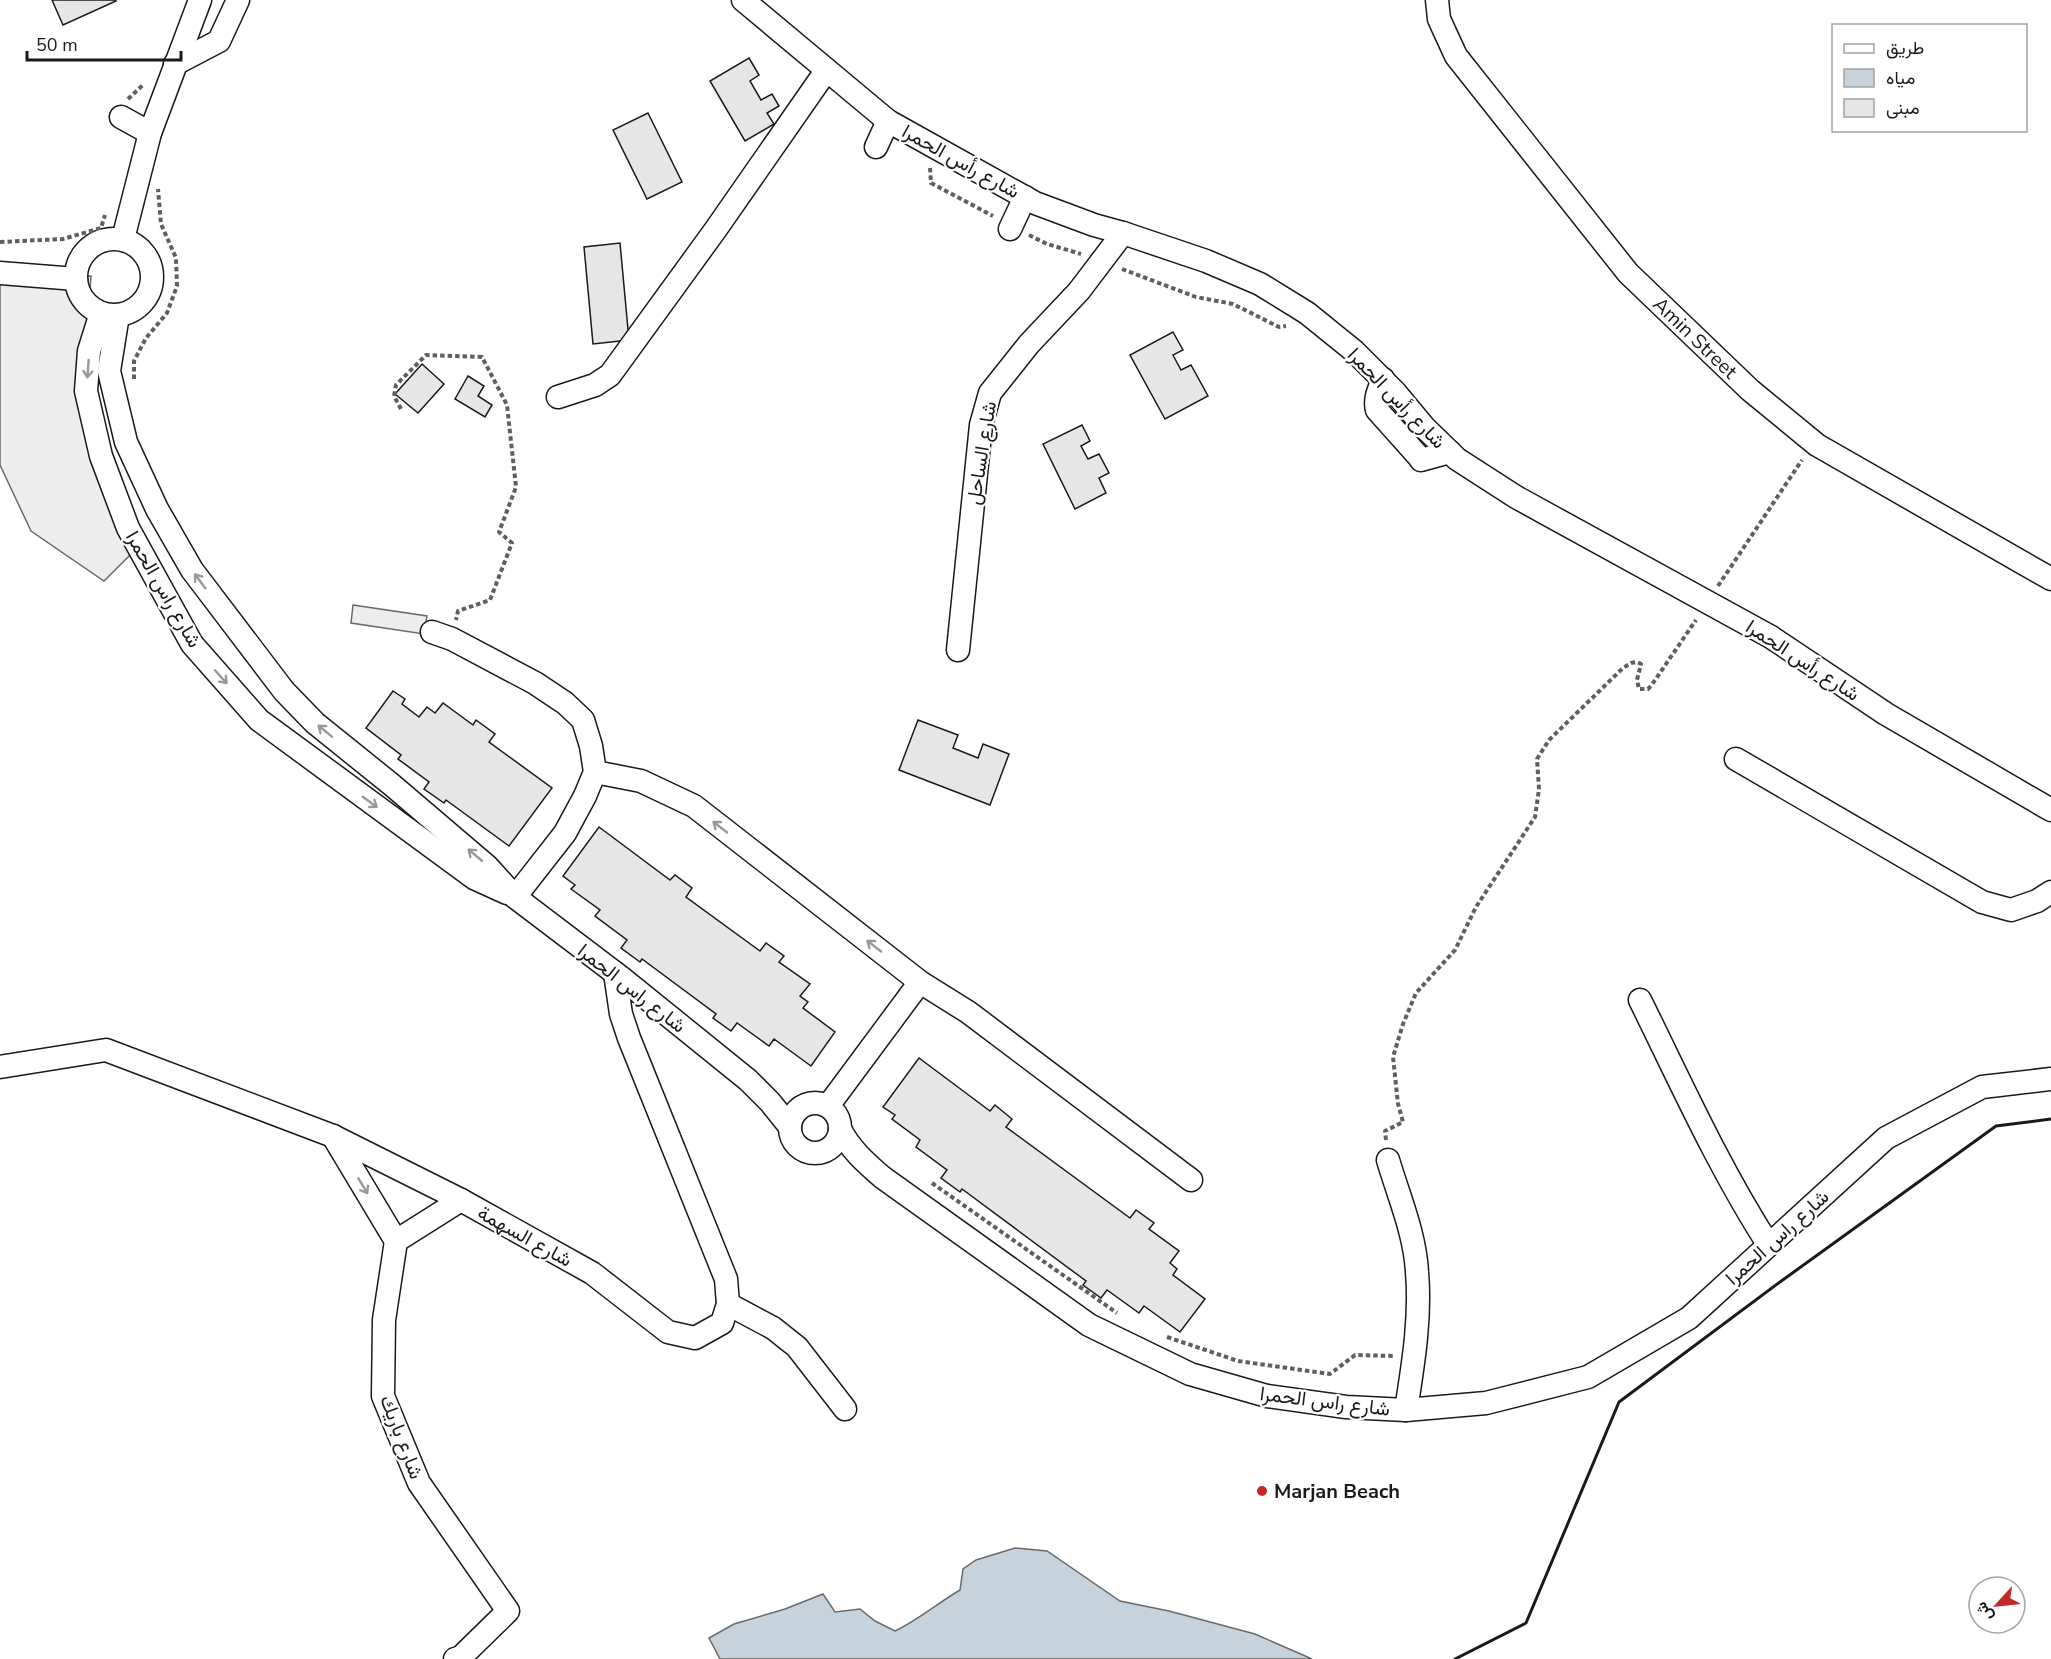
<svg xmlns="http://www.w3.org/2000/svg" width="2051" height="1659" font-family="'Nunito Sans',Vazirmatn,sans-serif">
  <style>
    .parking { fill: #ededed; stroke: #6a6a6a; stroke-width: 1.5 }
    .water { fill: #c6d2dc; stroke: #6a6a6a; stroke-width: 1.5 }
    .building { fill: #e6e6e6; stroke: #1a1a1a; stroke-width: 1.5 }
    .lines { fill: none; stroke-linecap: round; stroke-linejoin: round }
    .minor-casing { stroke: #1a1a1a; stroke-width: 25 }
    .path { stroke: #5f5f5f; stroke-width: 4; stroke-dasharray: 4.5 3; stroke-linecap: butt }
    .minor { stroke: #fff; stroke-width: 22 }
    .wall { stroke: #1a1a1a; stroke-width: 3 }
    .oneway { stroke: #989898 }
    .poi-dot { fill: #c62828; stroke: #fff; stroke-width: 2 }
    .labels { text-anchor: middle; stroke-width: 4.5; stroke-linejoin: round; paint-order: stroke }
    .street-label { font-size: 20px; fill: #1a1a1a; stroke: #fff }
    .poi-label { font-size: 20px; font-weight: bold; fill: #1a1a1a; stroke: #fff; text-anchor: start }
  </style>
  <rect width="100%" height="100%" fill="#fff"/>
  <g class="parking">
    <path d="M91,276L83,392L141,544L104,581L31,531L0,465V283Z"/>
    <path d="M353,605L427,616L424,634L351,623Z"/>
  </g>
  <path class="water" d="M1015,1548L1047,1551L1120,1601L1169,1611L1255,1634L1312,1659H720L709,1638L734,1624L785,1609L823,1594L835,1612L860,1609L875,1621L895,1631C918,1620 938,1603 960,1590L963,1569L976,1560Z"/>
  <g class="building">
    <path d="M52,0H115L116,1L63,25Z"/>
    <path d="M749,58L759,75L750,81L761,100L772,94L779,106L767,113L774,124L745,141L710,81Z"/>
    <path d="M648,113L682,182L647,199L613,130Z"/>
    <path d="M620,243L629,340L593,344L584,247Z"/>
    <path d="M1173,332L1183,350L1173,355L1181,370L1191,365L1208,396L1165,419L1130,355Z"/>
    <path d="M422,364L444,384L418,413L395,394Z"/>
    <path d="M468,376L484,386L478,396L492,405L485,417L455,399Z"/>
    <path d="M1082,425L1090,441L1081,446L1088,459L1099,454L1109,473L1099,478L1106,493L1075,509L1043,444Z"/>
    <path d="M393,691L405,699L402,704L419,717L427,707L435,713L443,703L473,725L476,720L495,734L489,742L552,788L509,846L446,800L444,803L424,789L429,782L398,759L401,755L366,728Z"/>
    <path d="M918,720L958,735L953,748L978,758L983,744L1009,754L990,805L899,770Z"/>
    <path d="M599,827L670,880L675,875L692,888L686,897L760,951L766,943L784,956L779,962L810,984L800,996L808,1002L803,1008L835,1032L811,1066L774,1039L769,1046L737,1023L731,1031L713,1018L716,1014L642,959L640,962L621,948L627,940L595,916L600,910L571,889L575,885L563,876Z"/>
    <path d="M919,1058L990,1111L995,1105L1012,1119L1006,1127L1130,1218L1136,1210L1154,1223L1149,1229L1179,1251L1170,1263L1177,1269L1173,1275L1205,1299L1180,1332L1144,1306L1139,1313L1107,1290L1101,1298L1083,1285L1086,1281L962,1189L960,1192L941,1178L947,1170L916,1147L920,1140L892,1119L895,1115L883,1107Z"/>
  </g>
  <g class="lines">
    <g class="minor-casing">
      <g id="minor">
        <path d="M743,0L888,121L1035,203L1094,225L1123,233L1206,261L1260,284L1307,313L1354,351L1395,392L1425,428L1457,459L1516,497L1771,637L1886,714L2051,810"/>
        <path id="s1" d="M1437,0L1439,19L1456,56L1628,273L1750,390L1817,445L2051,579"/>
        <path d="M175,64L219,41L238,0"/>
        <path d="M121,117L150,133"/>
        <path d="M876,147L888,121"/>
        <path d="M1010,229L1025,197"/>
        <path d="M123,239L150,133L200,0"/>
        <circle cx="114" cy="277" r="38"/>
        <path d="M0,273L76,279"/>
        <path d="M101,313L89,351L86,391L101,456L128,528L192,644L259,720L474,878L507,893"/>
        <path d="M118,315L109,371L126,442L157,509L192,570L284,691L315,723L392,785L487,866L515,897L623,979L748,1080L770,1102L790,1127"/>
        <path d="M1383,379C1379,390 1374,399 1377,410L1419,457L1421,460L1450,452"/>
        <path d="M558,397L595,385L610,375L716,229L826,71"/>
        <path d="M432,632L452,639L535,683L565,703L583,720L591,746L595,772L585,796L565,833L515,897"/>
        <path d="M958,650L981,425L990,393L1029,344L1079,291L1123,233"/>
        <path d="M1736,759L1982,902L2011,910L2037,901L2051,892"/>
        <path d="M595,772L641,781L694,806L920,982L968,1012L1191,1180"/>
        <path d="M1640,1000C1681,1083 1718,1166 1768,1244"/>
        <path d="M0,1067L106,1050L333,1136L461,1200L592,1273L668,1332L695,1338L722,1323L728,1304L726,1279L629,1038L621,1014L615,973"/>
        <circle cx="815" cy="1128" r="25"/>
        <path d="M828,1106L920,982"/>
        <path d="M840,1129C850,1149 865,1162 882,1177L1089,1325L1190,1374L1267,1396L1346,1407L1406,1410L1486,1403L1588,1377L1689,1318L1886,1138L1982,1087L2051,1079"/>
        <path d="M333,1136L396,1241"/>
        <path d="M1388,1160C1399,1197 1415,1234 1417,1272C1421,1318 1413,1365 1406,1410"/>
        <path d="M728,1304L773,1328L797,1347L845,1409"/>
        <path d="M455,1659L461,1657L508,1611L419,1483L383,1396L384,1320L396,1241L461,1200"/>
      </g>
    </g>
    <g class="path">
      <path d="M128,99L144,84"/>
      <path d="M930,168L931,183L993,216"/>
      <path d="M1029,235L1047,244L1081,254"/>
      <path d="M0,242L63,239L101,228L105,215"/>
      <path d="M1122,269L1196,297L1233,304L1279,327L1286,326"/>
      <path d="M134,379V361L146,338L167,313L177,286L176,258L161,224L158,189"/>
      <path d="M401,409L394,396L396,385L426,355L482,357L507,405L516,487L499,532L512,543L490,600L458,611L456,620"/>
      <path d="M1718,586L1802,460"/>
      <path d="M1386,1140L1385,1131L1403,1122L1398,1104L1393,1057L1403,1024L1416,993L1455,950L1476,907L1535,817L1539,789L1537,759L1549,740L1623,668L1631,663L1637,662L1641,664L1637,680L1639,689H1648L1651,686L1696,620"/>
      <path d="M932,1183L1117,1313"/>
      <path d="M1167,1337L1238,1361L1330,1374L1355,1355L1394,1356"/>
    </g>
    <use href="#minor" class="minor"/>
    <path class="wall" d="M1455,1659L1526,1623L1619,1402L1780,1282L1996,1126L2051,1119"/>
  </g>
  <defs><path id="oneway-shaft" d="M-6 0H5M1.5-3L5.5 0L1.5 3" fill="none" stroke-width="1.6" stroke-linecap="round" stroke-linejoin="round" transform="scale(1.5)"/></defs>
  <g class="oneway">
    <use href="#oneway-shaft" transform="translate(88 369) rotate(94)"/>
    <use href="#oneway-shaft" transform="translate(200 581) rotate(-126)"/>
    <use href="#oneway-shaft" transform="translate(221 677) rotate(48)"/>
    <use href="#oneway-shaft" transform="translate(325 731) rotate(-141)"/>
    <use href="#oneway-shaft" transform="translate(370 802) rotate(36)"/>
    <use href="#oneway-shaft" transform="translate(720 827) rotate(-142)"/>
    <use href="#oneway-shaft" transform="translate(475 855) rotate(-140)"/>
    <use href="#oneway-shaft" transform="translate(874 946) rotate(-142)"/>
    <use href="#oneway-shaft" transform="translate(363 1186) rotate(59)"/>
  </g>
  <circle class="poi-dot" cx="1262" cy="1491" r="6"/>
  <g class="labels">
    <g class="street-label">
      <text transform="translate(961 161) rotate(29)" y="7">شارع رأس الحمرا</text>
      <text dy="7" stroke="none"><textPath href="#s1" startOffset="430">Amin Street</textPath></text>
      <text transform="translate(1397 398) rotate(46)" y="7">شارع رأس الحمرا</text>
      <text transform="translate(981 453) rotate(-81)" y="7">شارع الساحل</text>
      <text transform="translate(164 589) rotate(60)" y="7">شارع راس الحمرا</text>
      <text transform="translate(1803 660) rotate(33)" y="7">شارع رأس الحمرا</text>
      <text transform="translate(632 988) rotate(38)" y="7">شارع راس الحمرا</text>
      <text transform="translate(525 1236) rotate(29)" y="7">شارع السهمة</text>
      <text transform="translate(1777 1237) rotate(-42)" y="7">شارع راس الحمرا</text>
      <text transform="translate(1325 1401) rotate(7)" y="7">شارع راس الحمرا</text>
      <text transform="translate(402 1437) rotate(69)" y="7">شارع باريك</text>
    </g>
    <g class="poi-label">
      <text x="1274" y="1498">Marjan Beach</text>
    </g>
  </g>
  <rect x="1832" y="24" width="195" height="108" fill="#ffffff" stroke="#a3a3a3" stroke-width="1.5"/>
  <rect x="1844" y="44" width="30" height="9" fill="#ffffff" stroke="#a3a3a3" stroke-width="1.5"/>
  <text x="1886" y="54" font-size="18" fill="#1a1a1a">طريق</text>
  <rect x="1844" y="69" width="30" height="18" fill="#c6d2dc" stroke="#a3a3a3" stroke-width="1.5"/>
  <text x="1886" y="84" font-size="18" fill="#1a1a1a">مياه</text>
  <rect x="1844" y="99" width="30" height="18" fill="#e6e6e6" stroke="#a3a3a3" stroke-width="1.5"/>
  <text x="1886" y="114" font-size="18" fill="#1a1a1a">مبنى</text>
  <g transform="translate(1997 1605) rotate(243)"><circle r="28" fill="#ffffff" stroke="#a3a3a3" stroke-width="1.5"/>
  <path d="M0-4.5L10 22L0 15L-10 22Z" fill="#c62828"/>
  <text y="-9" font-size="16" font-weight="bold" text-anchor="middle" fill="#1a1a1a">ش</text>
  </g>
  <path d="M27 51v9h154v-9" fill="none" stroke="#1a1a1a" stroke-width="3"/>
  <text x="36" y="51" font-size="18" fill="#1a1a1a" stroke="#ffffff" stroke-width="4.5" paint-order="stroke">50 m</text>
</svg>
